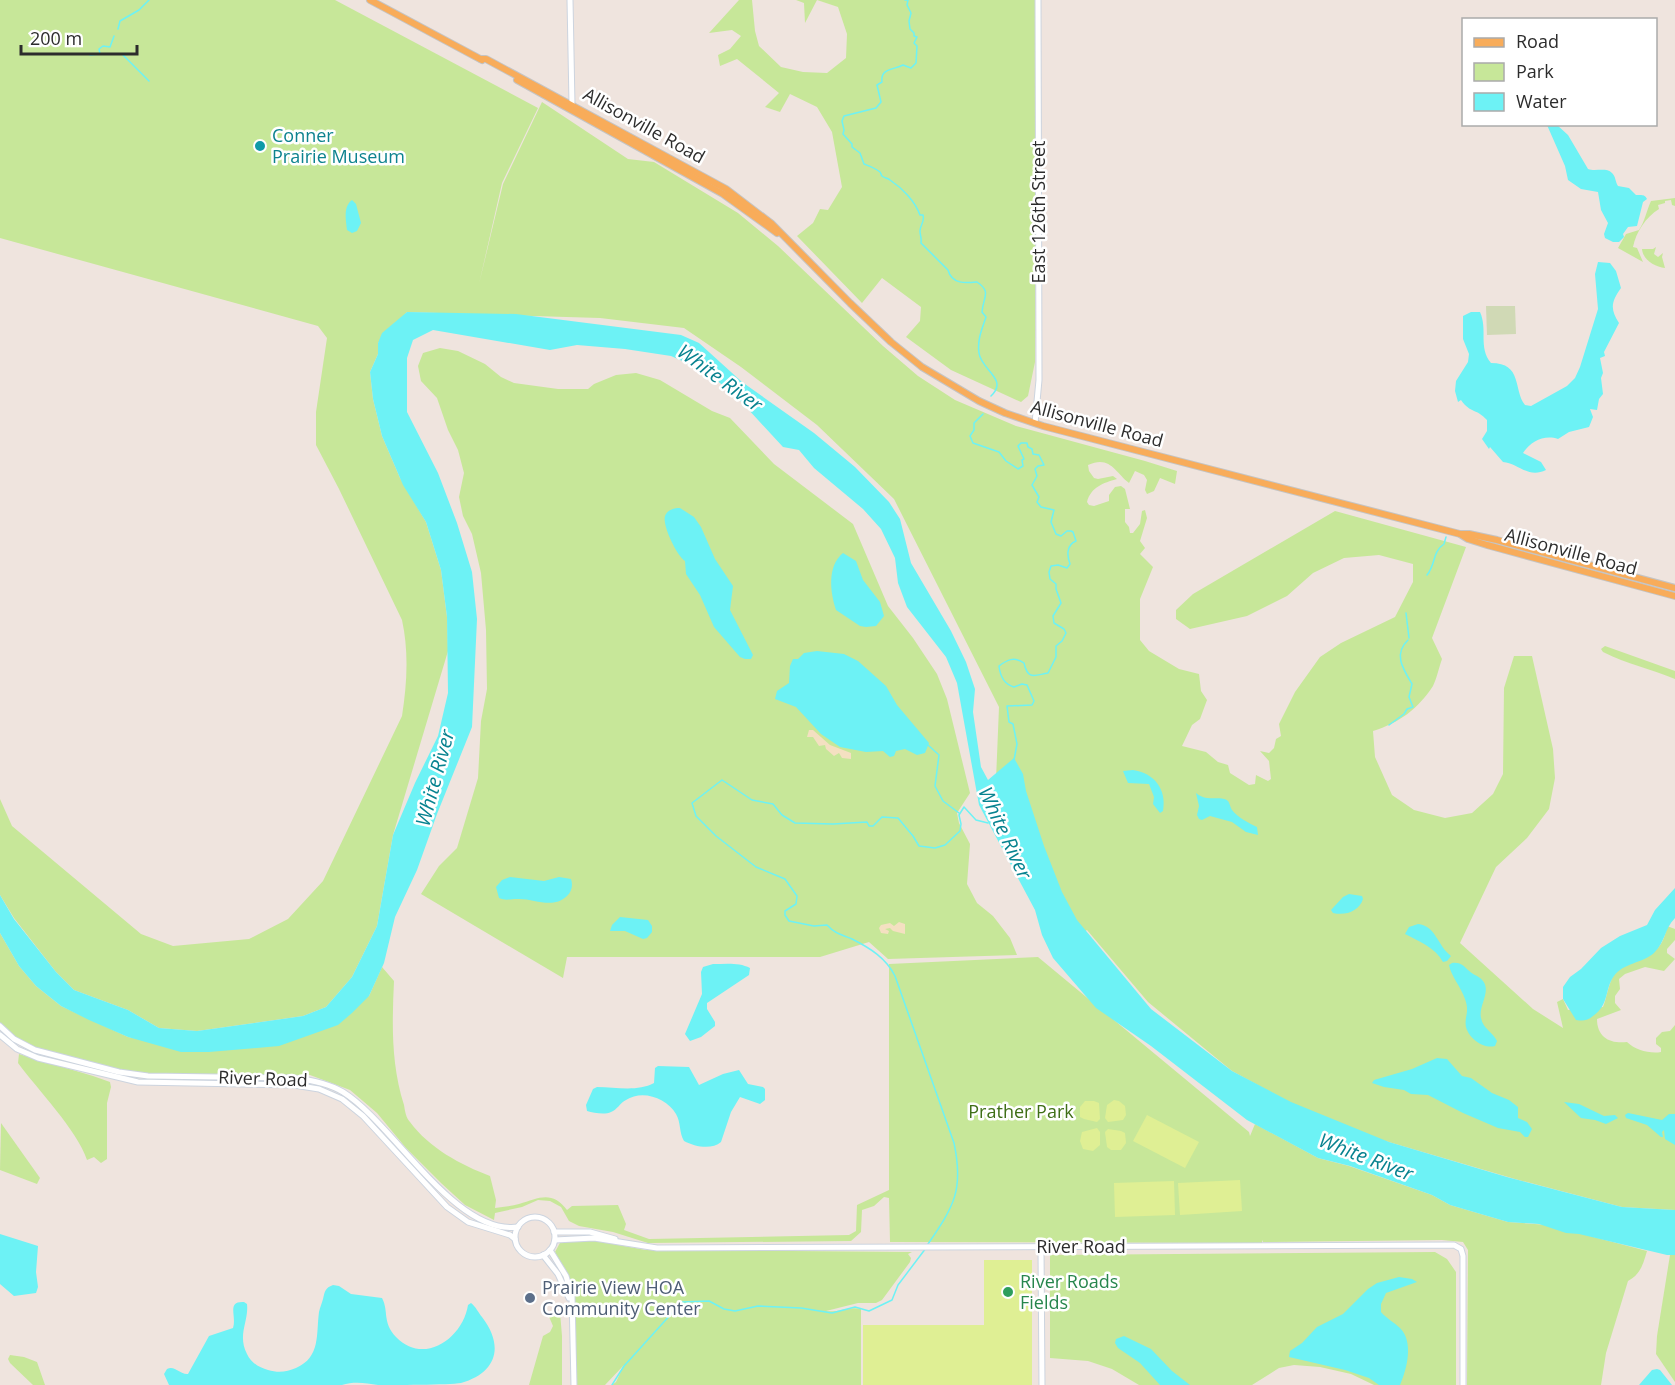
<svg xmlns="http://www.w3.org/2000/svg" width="1675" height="1385" font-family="'Open Sans',sans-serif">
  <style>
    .green { fill: #c7e799 }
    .sand { fill: #f4e0c1 }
    .cemetery { fill: #d0d9b5 }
    .pitch { fill: #dfef94 }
    .water { fill: #6df2f5 }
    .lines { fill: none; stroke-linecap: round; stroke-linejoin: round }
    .stream { stroke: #6df2f5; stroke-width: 1.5 }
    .secondary-casing { stroke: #ccd4df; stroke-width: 7 }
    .primary-casing { stroke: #c4c4c4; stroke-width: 8 }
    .secondary { stroke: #fff; stroke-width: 5 }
    .primary { stroke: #f8ac5a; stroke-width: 6 }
    .culture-dot { fill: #0f9aa8; stroke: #fff; stroke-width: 2 }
    .leisure-dot { fill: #2e9e5b; stroke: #fff; stroke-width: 2 }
    .service-dot { fill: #5c6f8a; stroke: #fff; stroke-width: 2 }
    .labels { text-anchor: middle; stroke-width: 5; stroke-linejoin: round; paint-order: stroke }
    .street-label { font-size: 18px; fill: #2c2c2c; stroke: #fff }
    .culture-label { font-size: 18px; fill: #0d838f; stroke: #fff; text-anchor: start }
    .park-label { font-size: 18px; fill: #3f6f17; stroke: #fff }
    .leisure-label { font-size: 18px; fill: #27864d; stroke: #fff; text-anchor: start }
    .service-label { font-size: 18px; fill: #4e5e75; stroke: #fff; text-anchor: start }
    .water-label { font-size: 20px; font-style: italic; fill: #088390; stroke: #fff }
  </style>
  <rect width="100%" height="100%" fill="#efe4de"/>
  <g class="green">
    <path d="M0,0H335L538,108L502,183L479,284L503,184L542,102L628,159L654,162L738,213L778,246L883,346L918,376L955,400L1016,426L1145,461L1177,471L1175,484L1160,478L1154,491L1147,494L1145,490L1147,480L1144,475L1135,471L1129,483C1115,472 1110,455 1088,465L1089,471L1094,478L1098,479L1113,476L1117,479C1103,483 1091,487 1087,502L1089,505L1094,506L1109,501V495L1115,487L1121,486L1125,489L1130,509H1125V522L1129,527L1130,533H1133L1140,524L1142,511L1145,510L1147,518L1140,541L1145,548L1140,554L1153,567L1140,599V640L1149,651L1179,669L1199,674L1201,691L1207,700L1200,719L1192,725L1182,746L1206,752L1218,762L1228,765L1230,773L1249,785L1255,784L1256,775L1268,781L1271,779L1269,761L1260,751L1269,753L1274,748L1276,739L1281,736L1279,724L1295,692L1320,657L1341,643L1395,617L1413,582V564L1379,555L1344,558L1313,573L1287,596L1247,616L1190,629L1176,619V610L1193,594L1335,511L1466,547L1432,638L1442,659C1439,667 1437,678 1433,686C1418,709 1399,723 1373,731L1375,757L1392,795L1414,810L1445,818L1472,813L1493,794L1503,774L1504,688L1514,656H1532L1553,749L1555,778L1549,809L1527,838L1496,867L1460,943L1533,1009L1563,1028L1557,1002L1563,999L1568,1010L1603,1007C1607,997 1608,984 1614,975C1633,952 1660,966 1667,926L1675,929V940L1667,949V953L1675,959L1664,971L1645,967L1625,974L1619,979L1620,989L1615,996V1003L1621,1010L1597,1019C1597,1038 1611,1044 1627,1042C1635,1050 1650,1054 1661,1052V1048L1656,1044V1038L1662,1032L1670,1031L1675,1025V1210L1622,1207L1515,1179L1382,1140L1304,1110L1232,1071L1148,1002L1087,930L1079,935L996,780L999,707L894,499L817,425L741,367L684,328L600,318L407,312L378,343V354L370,372L373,399L382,436L400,478L426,522L441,570L447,617L448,651L393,835L377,926L352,977L326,1007L303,1016L197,1031L159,1028L128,1010L74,990L56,972L14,918L0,895V799L12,826L141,934L173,946L249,939L288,919L323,881L402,716C407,684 409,652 402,620L339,489L316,445V412L327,338L318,326L0,238Z"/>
    <path d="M739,0H752L755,31L759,46L781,67L803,72L827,73L846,58L847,34L838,7L817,0L805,23L804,3L796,0H1036L1035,362L1028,396L1021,402L951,370L906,337L920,321L921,307L882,278L862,303L797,236L813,223L820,209L828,210L842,187L832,132L817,107L790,94L780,112L765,107L779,93L737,59L720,66L718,55L730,49L741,36L732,30L709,33Z"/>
    <path d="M1675,198V206L1672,205L1671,200L1665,201V203L1658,205L1659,209C1646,217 1636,232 1633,247L1637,248L1643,262L1618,248L1626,234L1639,230C1645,221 1646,212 1651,201Z"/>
    <path d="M1656,247L1654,254L1658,257L1663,253L1662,257L1665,268C1655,267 1643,260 1642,249H1653Z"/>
    <path d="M440,348L458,351L485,364L501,377L514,383L558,389H588L594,384L616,375L636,373L660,380L712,411L730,418L774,464L853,524L888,606L913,638L937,674L947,699L970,793L957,813L959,823L970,844L967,884L977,903L993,916L1010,938L1017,955L888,959L869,942L820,957H567L563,978L421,894L439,866L457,848L478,778L481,721L487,689L486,630L481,573L472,534L463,516L459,497L464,473L458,450L448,430L437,398L421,381L418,366L423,353Z"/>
    <path d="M1605,646L1675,671V679C1651,669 1627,664 1603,652L1601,649Z"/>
    <path d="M0,933L19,966L36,986L61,1006L128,1037L209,1052L369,996L382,967L394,981C392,1023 391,1064 404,1105C405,1111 406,1118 410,1122C429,1148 461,1165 490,1176L496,1200L495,1208C503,1207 512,1206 519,1204C539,1198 552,1190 567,1210L572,1206L618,1205L626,1224L624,1230L649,1239L849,1235L856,1231L857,1205L889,1190V964L1038,957L1249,1132L1250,1136L1255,1124L1318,1158L1349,1166L1432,1195L1450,1205L1508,1222L1548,1225L1647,1251C1643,1264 1641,1274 1628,1281L1606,1353L1601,1385H1467L1468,1250L1463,1242L1442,1240L1263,1242L1262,1240V1243L890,1242L889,1198L884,1197L874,1206L862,1210L861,1232L851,1241L648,1243L613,1232L579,1226L569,1221L561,1207L550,1201L538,1200L522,1207L495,1213L494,1220L465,1205L441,1183L406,1148L377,1113L350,1090L310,1075L261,1078L160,1076L122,1070L57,1056L20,1043L0,1026Z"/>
    <path d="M19,1054L93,1076L110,1082L111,1087L107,1103V1159L101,1163L94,1157L87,1160C77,1130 38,1090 18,1063Z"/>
    <path d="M1,1123L40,1178L37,1184L0,1170Z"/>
    <path d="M561,1241H597L646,1250L912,1252L908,1254L911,1258L910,1262L882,1300L876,1303H858L826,1311C838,1313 848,1306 861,1309V1385H612L616,1382L624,1365L605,1385H575C575,1338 579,1294 555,1252Z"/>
    <path d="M1435,1252L1447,1259L1456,1272V1385H1374L1351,1374L1320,1367L1294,1365L1279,1368L1252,1385H1139L1112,1369L1088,1361L1050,1358V1255Z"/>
    <path d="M1670,1255H1675V1382L1656,1354L1657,1336Z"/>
    <path d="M547,1312H560L562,1336V1385H529L543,1336L550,1332L553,1326Z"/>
    <path d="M10,1355L24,1357L37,1362L45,1385H33L10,1363L8,1359Z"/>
  </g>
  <g class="sand">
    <path d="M809,730H813L830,745L851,753V759L842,758L839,753L834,756L826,749L825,745L819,746L813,737H807Z"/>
    <path d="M899,922L905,924V934L893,931L890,928L885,929L889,931L888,934L881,933L879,928L881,925L890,923L894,926Z"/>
  </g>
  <path class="cemetery" d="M1486,306H1515L1516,334L1487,335Z"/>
  <g class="pitch">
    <path d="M1114,1100L1119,1101L1125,1106L1126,1115L1123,1120L1108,1122L1105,1118L1107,1105Z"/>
    <path d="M1085,1101H1094L1099,1103L1100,1119L1097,1122L1084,1119L1080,1117V1107Z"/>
    <path d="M1147,1115L1199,1142L1185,1168L1133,1141Z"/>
    <path d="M1097,1128L1100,1132V1145L1093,1151L1083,1149L1080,1141L1082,1132Z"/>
    <path d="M1108,1129L1121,1131L1125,1133L1126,1143L1121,1150H1111L1107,1147L1105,1132Z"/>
    <path d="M1240,1180L1242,1211L1180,1215L1178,1183Z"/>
    <path d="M1174,1181L1175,1215L1115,1217L1114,1183Z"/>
    <path d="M984,1260H1032V1385H863V1325H984Z"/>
  </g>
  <g class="water">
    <path d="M1547,125H1557L1568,135L1588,169C1595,172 1606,167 1612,173C1616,177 1615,181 1618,186L1629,188L1636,195C1641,195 1645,194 1647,199L1643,202L1637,226L1628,227L1623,234L1624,237L1619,242H1613L1605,238L1604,234L1608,223L1601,210L1598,192L1581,189L1568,180L1565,166Z"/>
    <path d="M352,200L356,204L361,223L357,231L352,233L347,230C346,219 343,207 352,200Z"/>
    <path d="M1598,262L1610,263L1616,271L1621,288C1611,302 1610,309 1619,323L1604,352L1605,356L1600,358L1603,373L1601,378L1603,394L1599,399L1597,410L1590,409L1593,417L1589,427L1569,432L1558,439C1544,434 1530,442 1523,453L1541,462L1546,470C1528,479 1518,463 1503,462L1490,447L1489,449L1482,439L1487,431V420C1476,408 1471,414 1461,400L1458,402L1455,391L1456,381L1468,362L1469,354L1463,339V316L1471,312H1480C1488,330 1478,347 1491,363C1523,363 1513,390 1525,405L1531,406L1567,386L1575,378L1580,367L1598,309L1595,274Z"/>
    <path d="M407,312L516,314L681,335L699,343L742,382L814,433L855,467L889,502L900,519L911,563L951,631L966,662L975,689L973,712L981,767L988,780L1014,758L1023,774L1026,791L1044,846L1062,892L1077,920L1151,1009L1232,1071L1291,1102L1389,1142L1507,1177L1622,1207L1675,1210V1255H1667L1579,1234L1566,1233L1539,1224L1508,1222L1450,1205L1432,1195L1350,1166L1318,1158L1247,1120L1151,1046L1096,1008L1053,958L1042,935L1035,910L979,805L957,683L946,657L907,607L898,583L895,558L881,529L863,509L814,468L799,450L783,447L736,396L705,371L671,356L625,349L577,345L550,350L433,330L413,340L407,358V412L438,473L457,523L472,572L477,619L472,727L437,814L417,870L395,917L384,963L369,996L352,1013L338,1025L279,1046L209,1052H181L128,1037L89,1020L61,1006L36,986L19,966L0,933V895L14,919L56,972L74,990L128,1010L159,1028L197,1031L303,1016L326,1007L352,977L377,926L393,835L415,783L438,736L448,693L447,617L441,570L426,522L403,485L382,436L373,399L370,372L378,354V343L382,333Z"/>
    <path d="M677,508H680L694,517L701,527L715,559L733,586L730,610L753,655L751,659H745L740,657L714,627L700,595L686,574L685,561C677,556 662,525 665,516C667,511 671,509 677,508Z"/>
    <path d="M843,553L856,561L863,580L880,602L884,616L876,626L866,627L860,626L836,610C830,592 827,566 843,553Z"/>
    <path d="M817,651L844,654L858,661L886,686L897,705L929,743L925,753L917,755L905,749L896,751L894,756L890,757L883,751L866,752L840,747L821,734L796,707L775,699L777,691L789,683L790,666L793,659H798L804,653Z"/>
    <path d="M1133,770C1154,773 1167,789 1163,811L1160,813L1153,804L1154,797L1149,784L1128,783L1123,771Z"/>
    <path d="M1196,793C1205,801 1215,797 1224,799C1230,800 1229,805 1232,810C1237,817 1249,823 1257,827L1258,835L1246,832L1232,822L1210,816L1202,820L1199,819L1197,815L1199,806Z"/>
    <path d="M510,877L544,881L559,877L571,879C573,885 572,891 567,896C552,910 534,898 517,899C510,899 506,901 499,898L496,887L502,880Z"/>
    <path d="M1675,888V918C1664,929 1666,941 1654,953C1643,963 1623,963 1614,976C1604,990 1610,1004 1593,1016C1587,1021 1583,1021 1576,1020L1563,999V987L1570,977L1581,969L1601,948L1620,936L1647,925L1655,910Z"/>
    <path d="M1349,894L1362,896L1363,899C1359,911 1346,916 1333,913L1331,910L1343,897Z"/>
    <path d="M620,917L648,920L652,926V932L647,938L643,939L625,931H610L612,925Z"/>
    <path d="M1418,924C1436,926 1437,945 1451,956L1447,961L1443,962C1435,947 1418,941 1405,934L1409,927Z"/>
    <path d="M1452,963C1460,962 1463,965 1468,970C1472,974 1476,975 1480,978C1494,989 1478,1005 1481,1018C1483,1029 1493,1032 1497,1041L1495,1046C1484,1049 1469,1039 1466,1027C1464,1016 1470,1013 1465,999C1461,987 1451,976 1449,965Z"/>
    <path d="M713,964C725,964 739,962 750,968L749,975L707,1003V1009L715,1022V1026L701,1037L690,1041L685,1034L702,994L701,972L703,967Z"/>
    <path d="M1437,1058L1447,1059L1462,1076L1471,1078L1492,1093L1509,1100L1518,1107V1118L1527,1122L1532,1129L1528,1137H1525L1520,1132L1498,1128L1463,1113L1428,1095L1411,1094L1404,1090L1384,1087L1372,1083L1374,1080L1412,1069Z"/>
    <path d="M658,1066L689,1067L699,1085L723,1074L739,1070L748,1084L763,1087L765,1089V1100L760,1104L740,1097L731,1112L721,1142C712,1150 695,1147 684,1141C679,1133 681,1122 676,1114C667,1098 642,1089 626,1100C620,1103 617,1110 611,1112C605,1115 594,1113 587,1111L586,1105L593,1089L597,1087C616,1087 637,1092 654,1083L655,1068Z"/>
    <path d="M1564,1102L1579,1104L1604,1116L1615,1115L1618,1118L1606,1124L1595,1120L1581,1118Z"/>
    <path d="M1628,1113L1662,1120L1669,1114H1675V1145L1665,1139L1664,1130L1662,1132L1663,1137H1661L1647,1125L1626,1118L1625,1115Z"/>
    <path d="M0,1234L38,1246L36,1272L38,1287L36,1293L14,1296L0,1284Z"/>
    <path d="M1399,1277L1412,1279L1417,1282L1386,1293L1381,1304V1312C1387,1319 1394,1322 1400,1328C1414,1342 1407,1369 1400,1385H1379L1369,1378L1345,1370L1289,1357L1290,1351L1302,1343L1317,1327L1343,1314L1368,1289L1377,1283Z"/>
    <path d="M333,1285L339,1286L351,1294L382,1298C389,1311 382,1322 396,1337C424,1366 463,1338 468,1305L471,1303C476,1307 478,1312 482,1317C505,1347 496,1373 461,1383C449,1385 391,1385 378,1385C366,1383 354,1381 342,1385H169L164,1374L167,1369C175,1365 180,1375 188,1374L209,1336L233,1328C237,1316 226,1301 244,1302L247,1304C249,1321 237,1335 247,1354C251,1363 260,1368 268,1370C278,1373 287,1372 296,1368C321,1357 316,1334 319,1312C320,1307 322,1303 323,1299C325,1291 325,1288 333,1285Z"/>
    <path d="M1124,1336L1151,1349L1172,1371L1190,1385H1160L1140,1363L1118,1348L1115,1343L1116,1339Z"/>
    <path d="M1657,1369L1660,1370L1672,1385H1639L1652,1370Z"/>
  </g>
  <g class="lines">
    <g class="stream">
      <path d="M905,0H908L907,5L911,13L909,21L910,29L914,33V36L917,37L914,43L917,46L916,63L911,68L903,65C894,70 880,68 882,82L877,85L881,102L876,108L844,116L842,121L844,130L843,134L852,144V147L860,153L864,164C869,166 875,168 880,172C881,173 881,175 882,176C884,178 888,178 890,180C902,188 915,201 920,215H923C925,222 920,225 920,231C920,236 922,238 921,243L948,270C952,285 967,283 977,282C992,292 983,297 982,312L986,317C982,329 977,340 979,353C981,370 1009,379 991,396"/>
      <path d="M118,29L120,21L139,10L149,0"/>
      <path d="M90,55L100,54L99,49L103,46L110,47L114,36"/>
      <path d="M123,55L149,81"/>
      <path d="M983,414L974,423V430L970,436L973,443L999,452L1006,461L1018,469L1023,466L1022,460L1024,459L1018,446L1021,443H1027L1028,447L1032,449L1033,454L1039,455L1044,465L1038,466L1035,469L1037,476L1032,485L1039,497L1037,502L1041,507L1054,510L1051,522L1056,534L1061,536L1067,531H1071L1073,532L1076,541C1066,545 1067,556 1070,564L1067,568L1058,565L1051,566L1049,572L1050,579L1056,584V589L1061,603L1053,616L1054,623L1064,629L1066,633L1062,641L1056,646V657L1048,673C1035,675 1028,681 1024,663C1014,656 1007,660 999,666C1000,675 1003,684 1014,687L1022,684L1027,685L1034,701L1032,705L1007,706L1009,722L1013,724L1017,744L1014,760"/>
      <path d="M1427,575C1436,564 1432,552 1444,544L1446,537"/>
      <path d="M1406,613L1409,638"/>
      <path d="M1389,725L1404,714L1407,709L1413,707L1409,697L1412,684C1403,669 1393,654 1408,640"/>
      <path d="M928,745L939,755L935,786L943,801L959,813"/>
      <path d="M928,1244C954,1206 964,1190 954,1143L895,976C886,958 870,948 852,939C842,935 834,933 827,925L814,926L789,921L785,915V911L796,904L797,896L785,879L756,867L716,836L696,816L692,803L722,780L752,800L773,804L782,815L795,823L833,824L867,822L869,826H873L882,817L898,818L913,836L919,846L935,848L945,845L960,831L961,824L959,815L964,807L976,820L988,823"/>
      <path d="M612,1385L624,1366L682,1302L709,1301L724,1309L735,1311L758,1306L801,1308L832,1313L855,1307L869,1311L892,1300L898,1285L926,1248"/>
    </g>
    <g class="secondary-casing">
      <g id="secondary">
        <path d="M570,0L572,104"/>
        <path d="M1035,423L1039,380L1038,0"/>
        <path d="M0,1026L14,1039L35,1050L119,1072L148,1076L294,1078C311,1080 328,1083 343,1092C393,1123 455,1236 518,1227"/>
        <path d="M0,1035L17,1049L38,1058L138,1082L294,1085L319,1089L342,1099L363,1116L447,1207L468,1222L510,1235L515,1239"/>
        <circle cx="535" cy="1237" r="20"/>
        <path d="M554,1232H590L615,1239"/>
        <path d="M555,1240L594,1238L657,1248L1454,1245L1461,1249L1463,1256V1385"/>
        <path d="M1041,1247L1042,1385"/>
        <path d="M550,1250L566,1276L572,1296L574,1385"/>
        <path d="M543,1255L558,1274L569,1298"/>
      </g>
    </g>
    <g class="primary-casing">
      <g id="primary">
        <path d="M370,0L482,60"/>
        <path d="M481,59H486L726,189L772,224L850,303L891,342L922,367L979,401L1005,413L1043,426L1460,534L1468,539L1487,545L1675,596"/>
        <path d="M517,80L723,194L777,233"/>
        <path d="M1461,534H1469L1497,540L1675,588"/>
      </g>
    </g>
    <use href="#secondary" class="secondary"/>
    <use href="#primary" class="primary"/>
  </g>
  <circle class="culture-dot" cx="260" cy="146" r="6"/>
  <circle class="leisure-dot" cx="1008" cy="1292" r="6"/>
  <circle class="service-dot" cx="530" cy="1298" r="6"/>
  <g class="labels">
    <g class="street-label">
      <text transform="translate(644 126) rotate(29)" y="6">Allisonville Road</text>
      <text transform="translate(1039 212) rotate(-90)" y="6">East 126th Street</text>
      <text transform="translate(1097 424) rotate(15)" y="6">Allisonville Road</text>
      <text transform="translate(1571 552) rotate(15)" y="6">Allisonville Road</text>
      <text transform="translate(263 1079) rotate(2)" y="6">River Road</text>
      <text x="1081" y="1253">River Road</text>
    </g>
    <g class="culture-label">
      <text x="272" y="142">Conner<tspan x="272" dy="21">Prairie Museum</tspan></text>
    </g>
    <g class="park-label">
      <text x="1021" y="1118">Prather Park</text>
    </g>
    <g class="leisure-label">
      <text x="1020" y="1288">River Roads<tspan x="1020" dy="21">Fields</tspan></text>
    </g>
    <g class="service-label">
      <text x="542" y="1294">Prairie View HOA<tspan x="542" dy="21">Community Center</tspan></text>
    </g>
    <g class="water-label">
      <text transform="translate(720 378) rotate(36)" y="7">White River</text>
      <text transform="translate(435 778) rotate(-75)" y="7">White River</text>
      <text transform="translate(1005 833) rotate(65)" y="7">White River</text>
      <text transform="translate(1366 1157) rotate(21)" y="7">White River</text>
    </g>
  </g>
  <rect x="1462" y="18" width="195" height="108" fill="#ffffff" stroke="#ababab" stroke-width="1.5"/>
  <rect x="1474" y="38" width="30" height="9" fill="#f8ac5a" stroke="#ababab" stroke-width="1.5"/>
  <text x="1516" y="48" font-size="18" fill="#2c2c2c">Road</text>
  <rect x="1474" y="63" width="30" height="18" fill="#c7e799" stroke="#ababab" stroke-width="1.5"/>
  <text x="1516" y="78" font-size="18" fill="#2c2c2c">Park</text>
  <rect x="1474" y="93" width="30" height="18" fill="#6df2f5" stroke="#ababab" stroke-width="1.5"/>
  <text x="1516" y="108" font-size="18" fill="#2c2c2c">Water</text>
  <path d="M21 45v9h116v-9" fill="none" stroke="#2c2c2c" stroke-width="3"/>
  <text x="30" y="45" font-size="18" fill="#2c2c2c" stroke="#ffffff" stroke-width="4.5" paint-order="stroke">200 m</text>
</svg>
